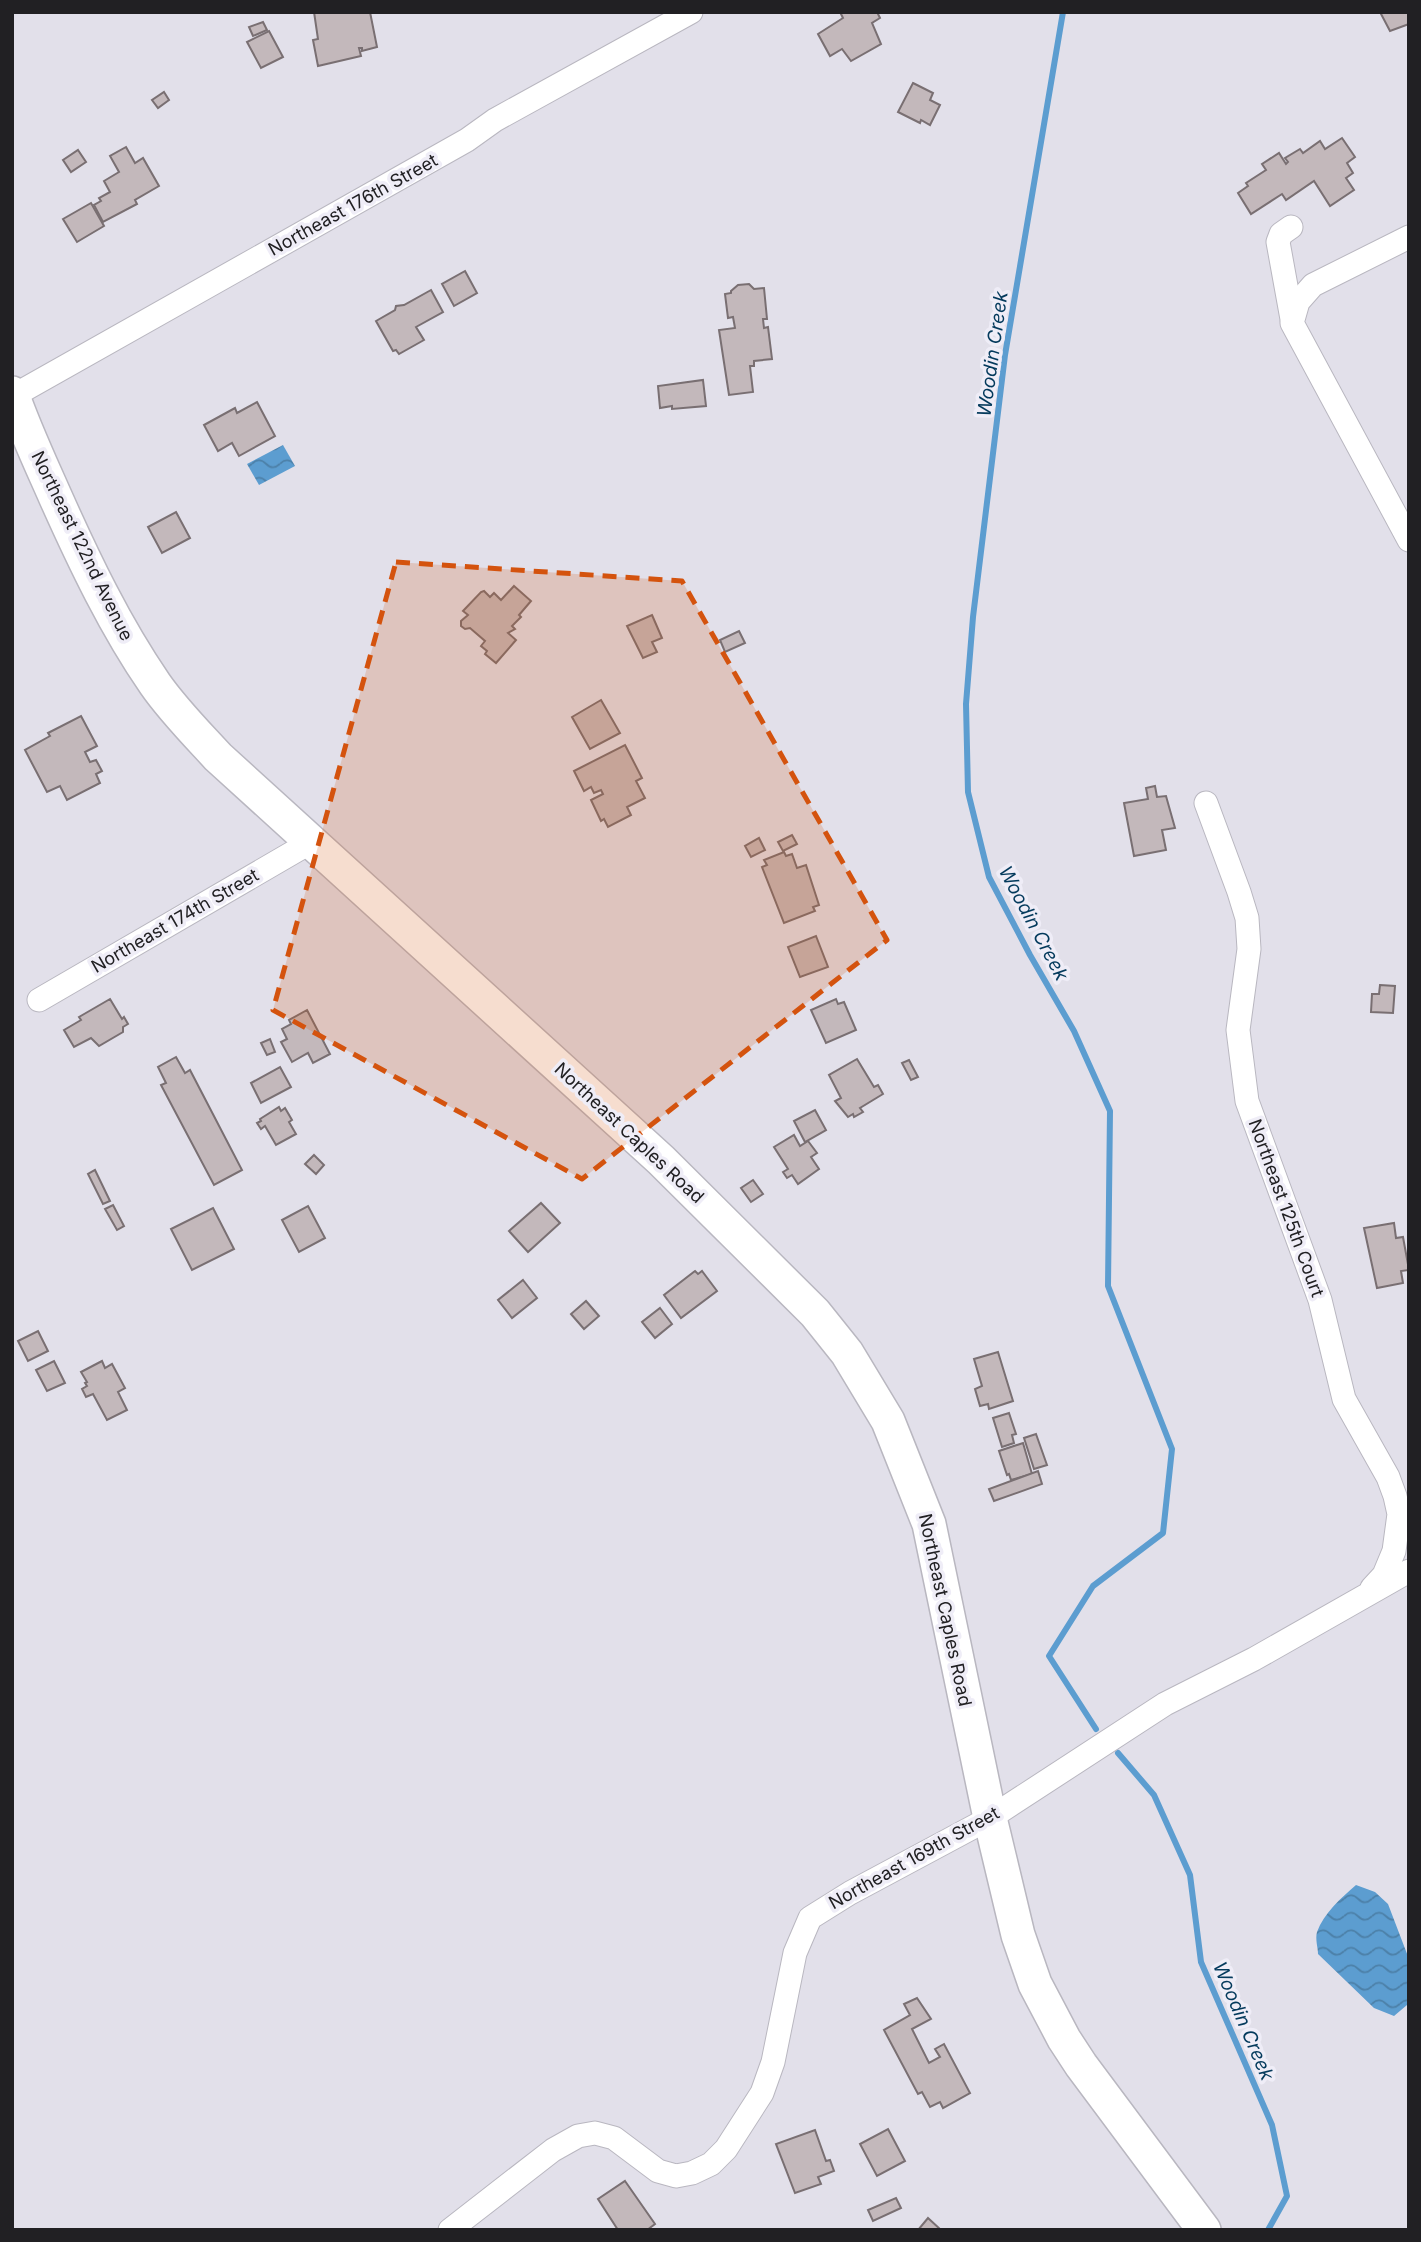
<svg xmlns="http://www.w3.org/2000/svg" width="1421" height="2242" font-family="Inter,sans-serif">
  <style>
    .water { fill: url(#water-waves) }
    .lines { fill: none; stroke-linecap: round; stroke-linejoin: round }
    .stream { stroke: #5c9dd0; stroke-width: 6 }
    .building { fill: #c3b8bb; stroke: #796f72; stroke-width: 2 }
    .street-casing { stroke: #b9b7c0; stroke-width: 25 }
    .secondary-casing { stroke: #b9b7c0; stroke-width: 36 }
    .street { stroke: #fff; stroke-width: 23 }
    .secondary { stroke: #fff; stroke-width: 33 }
    .marked { fill: #d4530e; fill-opacity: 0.2; stroke: #d4530e; stroke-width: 5; stroke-dasharray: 14 9; stroke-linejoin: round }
    .labels { text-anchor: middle; stroke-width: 7; stroke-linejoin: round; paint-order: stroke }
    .street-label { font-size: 18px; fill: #212023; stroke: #efedf7 }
    .water-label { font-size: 19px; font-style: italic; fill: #043a5c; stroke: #efedf7 }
  </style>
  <defs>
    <pattern id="water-waves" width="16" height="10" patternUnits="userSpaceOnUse" patternTransform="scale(1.75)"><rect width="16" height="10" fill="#5c9dd0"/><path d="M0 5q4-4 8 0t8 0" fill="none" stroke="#4c80a8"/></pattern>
  </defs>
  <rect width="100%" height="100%" fill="#e2e0ea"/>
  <g class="water">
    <path d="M283,445L295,466L259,485L247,464Z"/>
    <path d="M1356,1885L1375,1892L1388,1904L1409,1959V2001L1407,2005L1394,2016L1374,2008L1318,1954C1318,1948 1315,1939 1317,1932C1324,1913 1341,1898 1356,1885Z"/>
  </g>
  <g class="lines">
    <g class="stream">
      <path d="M1063,12L1005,355L973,617L966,704L968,792L989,877L1030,955L1074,1031L1110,1111L1108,1286L1172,1449L1163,1533L1093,1586L1049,1656L1096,1729"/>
      <path d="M1118,1753L1154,1795L1190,1875L1201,1962L1272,2125L1287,2196L1268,2230"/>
    </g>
  </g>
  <g class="building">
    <path d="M314,12H370L377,47L362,51V48H359L361,56L318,66L313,40L318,39Z"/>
    <path d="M840,12H877L880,18L872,23L881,44L851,61L842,49L830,56L818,34L843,18Z"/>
    <path d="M1380,12H1409V24L1390,31Z"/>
    <path d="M263,22L267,30L253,36L249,27Z"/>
    <path d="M269,31L283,57L261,68L247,42Z"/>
    <path d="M913,83L933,93L930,100L940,105L930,125L921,120L920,123L898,112Z"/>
    <path d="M164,92L169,100L158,108L152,100Z"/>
    <path d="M1342,138L1355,157L1347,163L1353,173L1346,178L1354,190L1330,206L1314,181L1286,200L1282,194L1251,214L1238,193L1248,186L1246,183L1266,170L1262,164L1279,153L1286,164L1288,162L1285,158L1300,149L1303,153L1320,141L1325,149Z"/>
    <path d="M126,147L135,163L143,158L159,186L135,200L137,204L103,222L94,205L101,201L99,198L110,192L104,181L119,172L110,156Z"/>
    <path d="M78,150L86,162L71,172L63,160Z"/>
    <path d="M91,203L104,226L77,242L63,219Z"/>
    <path d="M465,271L477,293L454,306L442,284Z"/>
    <path d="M749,284L754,289L764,288L767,319H763L764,328L768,327L772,359L754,361V366H750L753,392L729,395L719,330L735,328L733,317L728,318L725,294L731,293V291L738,285Z"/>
    <path d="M431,290L443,312L416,327L424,340L399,354L396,350L393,351L376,321L395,310L396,306L404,305Z"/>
    <path d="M703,380L706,406L672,409V406L660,408L658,386Z"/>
    <path d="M257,402L275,436L239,456L232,443L218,451L204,425L235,408L237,413Z"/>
    <path d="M176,512L190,538L162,553L148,527Z"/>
    <path d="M514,586L531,601L519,615L521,617L512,626L515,629L508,633L516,640L496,663L485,654L487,651L481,646L485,641L470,628L465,629L461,626V621L468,615L463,611L481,592L484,591L490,597L494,593L501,600Z"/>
    <path d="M652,615L662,638L652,642L657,652L643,658L627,626Z"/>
    <path d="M739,631L745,643L725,652L720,640Z"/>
    <path d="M601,700L620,733L590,749L572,717Z"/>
    <path d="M81,716L97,746L85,752L90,762L96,760L102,771L96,774L100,783L67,800L60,786L47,792L25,750L50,736L48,733Z"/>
    <path d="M625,745L642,778L636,781L645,798L627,807L631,815L608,827L604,819L601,821L591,800L603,794L601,790L594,793L591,787L584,791L574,771Z"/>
    <path d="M1155,786L1157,797L1166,796L1175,828L1162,830L1166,850L1134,856L1124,803L1148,799L1146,788Z"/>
    <path d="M792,835L797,844L783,851L778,842Z"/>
    <path d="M759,838L765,850L751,857L745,846Z"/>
    <path d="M784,852L786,856L792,854L797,868L806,865L819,905L813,907L815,911L784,923L762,867L767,865L764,860Z"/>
    <path d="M816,936L828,967L800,977L788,947Z"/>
    <path d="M1380,985L1395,986L1393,1013L1371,1012L1372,994H1379Z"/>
    <path d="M110,999L122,1019L124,1017L128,1024L123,1027V1032L99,1046L91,1038L74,1047L64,1030L81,1020L79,1017Z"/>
    <path d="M836,999L838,1004L844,1002L856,1030L826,1043L811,1010Z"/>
    <path d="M307,1010L330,1054L313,1063L308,1053L292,1062L281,1042L287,1039L282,1029L291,1024L289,1020Z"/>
    <path d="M270,1039L275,1052L267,1055L261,1043Z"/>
    <path d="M176,1057L185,1073L190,1070L242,1170L214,1185L161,1085L166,1083L158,1067Z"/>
    <path d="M857,1059L874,1087L878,1085L883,1094L860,1108L863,1112L854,1117L853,1114L848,1117L835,1101L841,1098L829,1075Z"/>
    <path d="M909,1060L918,1077L911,1080L902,1063Z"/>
    <path d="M280,1067L291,1087L261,1103L251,1083Z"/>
    <path d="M279,1107L281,1111L285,1108L292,1120L289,1122L296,1134L276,1145L265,1126L261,1129L257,1123L261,1121L260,1119Z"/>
    <path d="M815,1110L826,1130L805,1142L794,1121Z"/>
    <path d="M794,1135L800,1146L808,1141L817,1153L811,1157L819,1169L798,1184L792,1175L787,1178L783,1172L788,1169L774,1147Z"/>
    <path d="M314,1155L324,1165L316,1174L305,1164Z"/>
    <path d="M95,1170L110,1201L103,1204L88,1174Z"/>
    <path d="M753,1180L763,1194L751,1202L741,1188Z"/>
    <path d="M541,1203L560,1223L528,1252L509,1231Z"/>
    <path d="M113,1205L124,1226L117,1230L105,1209Z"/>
    <path d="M308,1206L325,1238L299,1252L282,1220Z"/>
    <path d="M213,1208L234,1249L192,1270L171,1229Z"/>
    <path d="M1394,1223L1396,1238L1403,1237L1409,1270L1401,1271L1403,1283L1377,1288L1364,1228Z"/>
    <path d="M695,1271L698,1274L702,1271L717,1291L681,1318L664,1295Z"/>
    <path d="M523,1280L537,1298L512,1318L498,1300Z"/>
    <path d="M586,1301L599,1316L584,1329L571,1314Z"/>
    <path d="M660,1308L672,1324L655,1338L642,1322Z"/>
    <path d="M38,1331L48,1351L28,1361L18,1341Z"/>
    <path d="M998,1352L1013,1401L989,1409L988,1404L980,1406L975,1389L982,1386L974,1359Z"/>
    <path d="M54,1361L65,1383L47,1391L36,1370Z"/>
    <path d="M102,1361L105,1368L112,1364L125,1388L118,1392L127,1410L107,1420L93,1394L86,1397L82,1389L87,1386L85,1383L87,1382L81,1372Z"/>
    <path d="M1009,1413L1016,1434L1012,1435L1014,1443L1002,1447L993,1418Z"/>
    <path d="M1036,1434L1047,1465L1034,1469L1024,1438Z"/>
    <path d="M1023,1443L1032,1474L1011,1480L1009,1474L1007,1475L999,1451Z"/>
    <path d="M1038,1471L1042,1484L994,1501L989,1489Z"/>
    <path d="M917,1998L931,2019L912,2029L929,2063L940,2057L935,2049L944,2044L970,2093L943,2108L940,2102L930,2107L922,2092L918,2094L884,2030L910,2015L904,2004Z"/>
    <path d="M888,2129L905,2161L877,2176L860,2144Z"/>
    <path d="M815,2130L826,2161L830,2160L834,2171L818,2177L821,2184L795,2193L776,2144Z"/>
    <path d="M625,2181L655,2224L647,2230H618L598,2199Z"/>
    <path d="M896,2198L901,2208L873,2221L868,2210Z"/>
    <path d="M928,2218L941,2230H918Z"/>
  </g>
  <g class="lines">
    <g class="street-casing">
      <g id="street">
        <path d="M1291,227L1281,234L1278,242L1292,319"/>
        <path d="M1409,237L1313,285L1298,302L1292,323L1409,540"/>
        <path d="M13,396L467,140L495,120L691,12"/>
        <path d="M1206,803L1239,892L1247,918L1249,949L1238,1030L1247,1101L1320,1300L1344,1399L1388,1477L1395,1496L1399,1514L1394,1551L1384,1575L1372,1588"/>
        <path d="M39,1000L311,842"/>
        <path d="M450,2230L553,2150L578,2136L595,2133L614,2138L658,2171L676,2176L692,2173L711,2164L726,2149L762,2093L773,2062L795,1953L810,1918L850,1893L990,1818L1165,1704L1254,1659L1409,1571"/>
      </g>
    </g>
    <g class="secondary-casing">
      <path id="secondary" d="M12,393C24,428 40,462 55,496C84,561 115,626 155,684C173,710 196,733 218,757L661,1160L815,1313L847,1353L888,1421L929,1524L990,1818L1018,1935L1035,1984L1064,2039L1081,2065L1204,2230"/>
    </g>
    <use href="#street" class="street"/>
    <use href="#secondary" class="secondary"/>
  </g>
  <path class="marked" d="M396,562L682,581L887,940L582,1179L273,1010Z"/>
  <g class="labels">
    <g class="street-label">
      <text transform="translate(353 205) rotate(-29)" y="6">Northeast 176th Street</text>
      <text transform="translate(82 546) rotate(64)" y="6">Northeast 122nd Avenue</text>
      <text transform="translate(175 921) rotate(-30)" y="6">Northeast 174th Street</text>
      <text transform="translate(629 1133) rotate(43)" y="6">Northeast Caples Road</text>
      <text transform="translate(1286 1208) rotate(70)" y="6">Northeast 125th Court</text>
      <text transform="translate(945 1610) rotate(78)" y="6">Northeast Caples Road</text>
      <text transform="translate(914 1858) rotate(-29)" y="6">Northeast 169th Street</text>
    </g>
    <g class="water-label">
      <text transform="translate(992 354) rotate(-82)" y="7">Woodin Creek</text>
      <text transform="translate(1034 923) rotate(62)" y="7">Woodin Creek</text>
      <text transform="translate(1244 2021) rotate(67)" y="7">Woodin Creek</text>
    </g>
  </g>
  <rect width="1421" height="2242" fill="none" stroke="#212023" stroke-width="28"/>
</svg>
